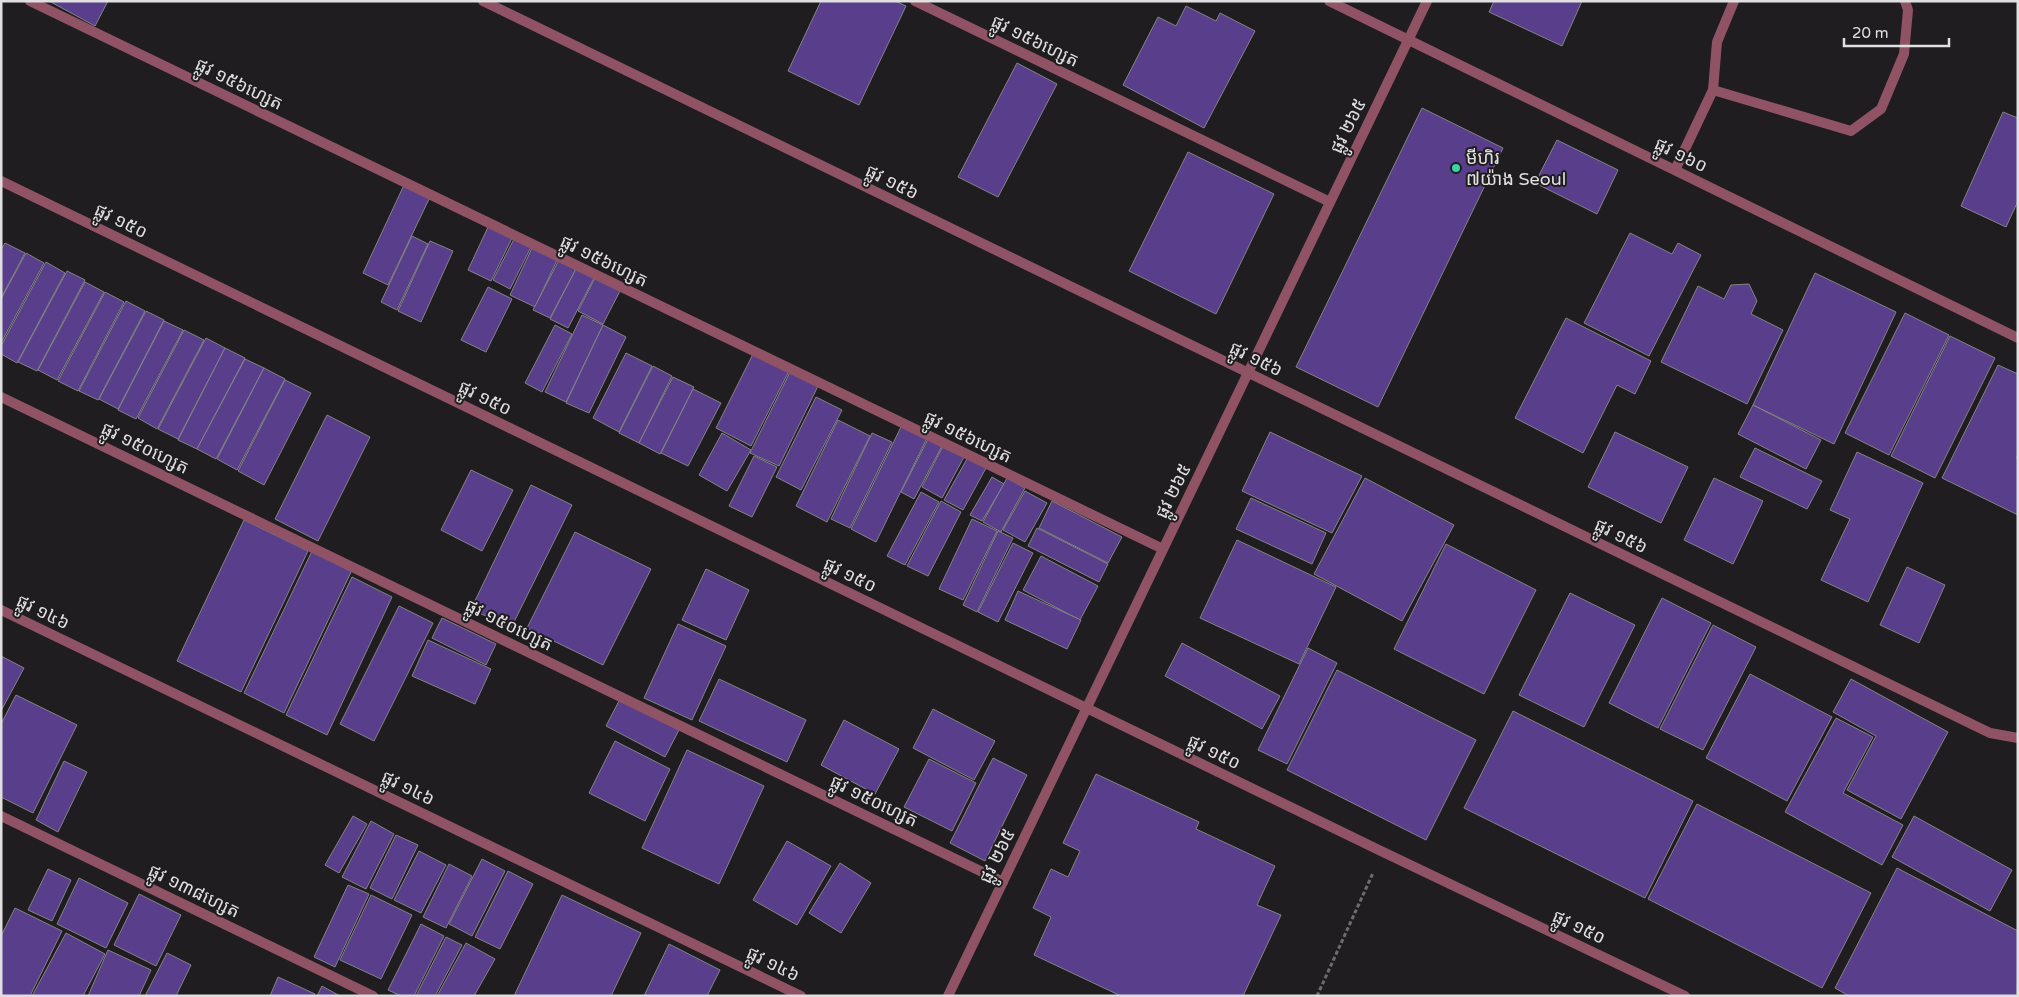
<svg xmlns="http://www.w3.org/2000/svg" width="2019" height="997" font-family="'Varela Round','Noto Sans Khmer',sans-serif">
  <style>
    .building { fill: #593e8c; stroke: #848386 }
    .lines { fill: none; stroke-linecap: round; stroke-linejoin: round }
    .path { stroke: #6e6d6e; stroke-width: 3; stroke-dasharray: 4 2.5; stroke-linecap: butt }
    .lane { stroke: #905365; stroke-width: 10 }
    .street { stroke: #905365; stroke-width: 10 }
    .poi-dot { fill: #39d4a5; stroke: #1f1d1f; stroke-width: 2 }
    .labels { text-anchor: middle; stroke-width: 4; stroke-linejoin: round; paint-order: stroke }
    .street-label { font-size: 18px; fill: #e1e0e1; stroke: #1f1d1f }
    .poi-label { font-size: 18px; fill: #e1e0e1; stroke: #1f1d1f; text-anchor: start }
  </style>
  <rect width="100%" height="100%" fill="#1f1d1f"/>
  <g class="building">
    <path d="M49,1H108L95,26Z"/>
    <path d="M821,1H895L906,6L859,105L788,71Z"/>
    <path d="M1494,1H1582L1562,46L1489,12Z"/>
    <path d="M1186,6L1216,21L1220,13L1255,31L1204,128L1123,85L1158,17L1176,26Z"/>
    <path d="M1017,63L1057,84L998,197L958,177Z"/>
    <path d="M1422,108L1503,148L1378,407L1296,367Z"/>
    <path d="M2003,112L2018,118V201L2006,227L1961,206Z"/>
    <path d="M1557,140L1618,170L1597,214L1535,183Z"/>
    <path d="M1188,152L1274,194L1216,314L1129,271Z"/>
    <path d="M404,185L430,197L388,285L363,273Z"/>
    <path d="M489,225L513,236L491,281L468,270Z"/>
    <path d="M1630,233L1672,254L1678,243L1701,255L1649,356L1584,323Z"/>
    <path d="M412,236L428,244L397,310L381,302Z"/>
    <path d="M515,237L532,245L510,289L493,280Z"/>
    <path d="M430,241L453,251L421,322L398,311Z"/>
    <path d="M5,243L25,253L1,298V250Z"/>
    <path d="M533,246L558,258L535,307L510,295Z"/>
    <path d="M26,253L44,263L1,343V299Z"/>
    <path d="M560,258L577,267L550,318L533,310Z"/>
    <path d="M46,262L65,273L17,363L1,354V346Z"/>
    <path d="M577,267L595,276L568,328L550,319Z"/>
    <path d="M67,271L85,280L37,371L18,362Z"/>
    <path d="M1815,273L1896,312L1834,444L1753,405Z"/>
    <path d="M596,276L621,289L603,324L578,311Z"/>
    <path d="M85,282L104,292L57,380L38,370Z"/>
    <path d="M1749,284L1757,301L1751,314L1783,330L1747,404L1661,362L1698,286L1724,299L1731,285Z"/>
    <path d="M488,287L512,299L486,352L461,340Z"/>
    <path d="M105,292L124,302L78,391L58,381Z"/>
    <path d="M126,301L145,311L98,400L79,391Z"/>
    <path d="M146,311L164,320L118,409L99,399Z"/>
    <path d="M1905,313L1949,335L1889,455L1845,433Z"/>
    <path d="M582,315L603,325L566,402L545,392Z"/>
    <path d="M1566,318L1651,361L1635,394L1617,385L1583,453L1515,418Z"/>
    <path d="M164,321L183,330L136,419L118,410Z"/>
    <path d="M555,325L572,334L542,392L525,383Z"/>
    <path d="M603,325L626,337L589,413L566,403Z"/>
    <path d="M184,330L204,340L157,429L138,418Z"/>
    <path d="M1950,336L1995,358L1935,478L1891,456Z"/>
    <path d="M206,338L225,348L178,439L158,429Z"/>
    <path d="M225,348L245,358L197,449L178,440Z"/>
    <path d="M754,352L789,371L751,446L716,428Z"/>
    <path d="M626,353L652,366L619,432L593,418Z"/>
    <path d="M245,359L264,368L216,459L197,449Z"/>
    <path d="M1998,365L2018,374V455L2016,458L2018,459V515L1942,478Z"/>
    <path d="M653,366L672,376L639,443L619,433Z"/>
    <path d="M264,368L285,379L237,470L217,459Z"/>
    <path d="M790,372L818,386L779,466L750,453Z"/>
    <path d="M673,377L694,387L660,454L639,443Z"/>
    <path d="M285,380L311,393L264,485L238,471Z"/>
    <path d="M693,389L721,403L688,466L661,453Z"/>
    <path d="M816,397L842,410L801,490L776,477Z"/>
    <path d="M1753,405L1821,440L1806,469L1738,434Z"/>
    <path d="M327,415L370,437L318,541L275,519Z"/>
    <path d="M838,420L870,436L827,522L796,506Z"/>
    <path d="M902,425L927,438L876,542L851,529Z"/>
    <path d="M1270,432L1362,476L1332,533L1242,491Z"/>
    <path d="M1615,432L1688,467L1661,523L1588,487Z"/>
    <path d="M722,433L751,450L727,491L699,475Z"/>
    <path d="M872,433L892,442L850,528L831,519Z"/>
    <path d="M928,439L942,446L914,499L901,492Z"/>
    <path d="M943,446L964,457L942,498L922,487Z"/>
    <path d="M1755,448L1822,481L1807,509L1740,477Z"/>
    <path d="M1857,452L1923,483L1868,602L1821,580L1850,519L1830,510Z"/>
    <path d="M754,456L777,467L752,517L729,506Z"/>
    <path d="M968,457L986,468L963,510L944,500Z"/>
    <path d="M471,470L513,490L482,551L441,530Z"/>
    <path d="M992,477L1004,484L982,521L970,515Z"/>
    <path d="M1007,478L1025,488L1001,532L983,522Z"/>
    <path d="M1365,478L1454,525L1402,621L1314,574Z"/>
    <path d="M1714,478L1763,501L1733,564L1684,540Z"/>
    <path d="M531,485L572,505L511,628L471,609Z"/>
    <path d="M1025,491L1047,503L1025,542L1003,530Z"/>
    <path d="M921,492L939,502L905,565L887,556Z"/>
    <path d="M1251,498L1326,533L1312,564L1236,529Z"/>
    <path d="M941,501L961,512L928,576L907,566Z"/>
    <path d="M1052,501L1122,537L1108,563L1039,528Z"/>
    <path d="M972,519L997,531L963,600L939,589Z"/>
    <path d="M244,520L308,551L241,692L177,661Z"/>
    <path d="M1037,528L1108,564L1099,582L1028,546Z"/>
    <path d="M998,531L1013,538L977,612L963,605Z"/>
    <path d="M575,532L651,569L603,665L527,628Z"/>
    <path d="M1237,540L1336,587L1299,664L1200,618Z"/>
    <path d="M1013,543L1033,553L998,622L978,612Z"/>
    <path d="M1446,544L1536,590L1484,694L1394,649Z"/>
    <path d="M312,551L352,570L284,713L244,693Z"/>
    <path d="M1041,556L1098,586L1080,620L1023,590Z"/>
    <path d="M1907,567L1945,585L1919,643L1880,625Z"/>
    <path d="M706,569L749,590L726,640L682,620Z"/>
    <path d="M352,577L392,597L327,735L286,715Z"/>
    <path d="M1018,591L1081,620L1067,649L1005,620Z"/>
    <path d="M1570,593L1635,625L1584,727L1519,695Z"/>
    <path d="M1662,598L1711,623L1658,728L1609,703Z"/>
    <path d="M399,606L433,623L374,741L340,724Z"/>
    <path d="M442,618L496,644L486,665L432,638Z"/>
    <path d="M678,624L726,646L692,720L644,698Z"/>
    <path d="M1713,625L1756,647L1703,750L1660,729Z"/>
    <path d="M428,640L491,669L475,704L412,676Z"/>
    <path d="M1182,643L1280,696L1262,729L1165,676Z"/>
    <path d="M1308,648L1337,663L1287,764L1258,750Z"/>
    <path d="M1,656L24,668L1,711Z"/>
    <path d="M1337,670L1476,740L1426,840L1287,770Z"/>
    <path d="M1750,674L1832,717L1787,801L1706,758Z"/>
    <path d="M719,679L806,720L787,762L699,721Z"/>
    <path d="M1851,679L1948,732L1901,819L1847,790L1876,736L1833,712Z"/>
    <path d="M16,695L77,725L33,813L1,797V724Z"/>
    <path d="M620,699L679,730L665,757L606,726Z"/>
    <path d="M933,709L995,741L974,780L913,748Z"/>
    <path d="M1513,711L1693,801L1645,898L1464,808Z"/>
    <path d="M1836,718L1873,737L1843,793L1903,825L1882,865L1785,812Z"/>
    <path d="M844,720L899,749L875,794L821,765Z"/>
    <path d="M615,741L670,769L645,821L589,793Z"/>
    <path d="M687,750L764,786L719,884L642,848Z"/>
    <path d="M993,758L1027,775L985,861L950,843Z"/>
    <path d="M929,759L976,783L952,831L904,807Z"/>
    <path d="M64,761L87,772L58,832L36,820Z"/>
    <path d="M1096,774L1199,822L1196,829L1275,866L1257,905L1281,915L1243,996H1121L1034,955L1051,917L1033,908L1051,869L1068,877L1080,851L1063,843Z"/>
    <path d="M1697,804L1871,893L1822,988L1648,899Z"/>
    <path d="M353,816L367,824L339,873L325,865Z"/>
    <path d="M1914,816L2012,870L1990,911L1892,857Z"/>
    <path d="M371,821L394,834L366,889L342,877Z"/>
    <path d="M396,835L418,845L392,899L370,888Z"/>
    <path d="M787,841L831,866L797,925L753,900Z"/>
    <path d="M419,851L446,865L421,913L394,900Z"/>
    <path d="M482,859L505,871L472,936L449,924Z"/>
    <path d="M840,863L871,883L841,933L809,913Z"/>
    <path d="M449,864L472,876L446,928L423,917Z"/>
    <path d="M1897,868L2018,931L2017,996H1849L1835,988Z"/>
    <path d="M48,869L71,880L52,921L28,910Z"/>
    <path d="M508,871L533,884L500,949L475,937Z"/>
    <path d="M79,878L128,903L106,948L57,924Z"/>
    <path d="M348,885L369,894L335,967L314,957Z"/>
    <path d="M139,894L181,915L156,966L114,945Z"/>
    <path d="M371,895L412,915L381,979L340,960Z"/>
    <path d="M562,895L641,933L611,996H514Z"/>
    <path d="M15,908L62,931L30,996H1V936Z"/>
    <path d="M421,924L444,936L414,996H401L388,990Z"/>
    <path d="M66,933L105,954L83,996H32Z"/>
    <path d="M446,937L462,945L435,996H416Z"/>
    <path d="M466,943L495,959L474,996H437Z"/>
    <path d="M669,944L720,970L707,996H644Z"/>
    <path d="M108,950L151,970L139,996H88Z"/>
    <path d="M167,953L191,965L176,996H145Z"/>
    <path d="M278,977L315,994L314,996H270Z"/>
    <path d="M322,986L340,996H317Z"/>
  </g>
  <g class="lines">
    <path class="path" d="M1317,996L1373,873"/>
    <g class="lane">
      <path d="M30,1L1163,549"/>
      <path d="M915,1L1330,202"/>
      <path d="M1713,90L1851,131L1881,109L1904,54L1908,10L1905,1"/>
      <path d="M1675,170L1713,90L1717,42L1734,1"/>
      <path d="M1,397L1003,882"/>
      <path d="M1,816L373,996"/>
    </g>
    <g class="street">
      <path d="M483,1L1990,733L2018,738"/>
      <path d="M1329,1L2018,338"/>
      <path d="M1,181L1383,852L1685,996"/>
      <path d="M1,610L801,996"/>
      <path d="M948,996L1427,1"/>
    </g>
  </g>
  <circle class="poi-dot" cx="1456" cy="168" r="5"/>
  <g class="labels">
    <g class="street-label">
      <text transform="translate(1035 41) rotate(26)" y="6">ផ្លូវ ១៥៦ហ្សេត</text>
      <text transform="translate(239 84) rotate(26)" y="6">ផ្លូវ ១៥៦ហ្សេត</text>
      <text transform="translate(1348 126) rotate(-64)" y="6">ផ្លូវ ២៦៥</text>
      <text transform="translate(1681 155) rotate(26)" y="6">ផ្លូវ ១៦០</text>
      <text transform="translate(892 182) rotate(26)" y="6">ផ្លូវ ១៥៦</text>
      <text transform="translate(121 221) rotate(26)" y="6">ផ្លូវ ១៥០</text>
      <text transform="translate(604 261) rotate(26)" y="6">ផ្លូវ ១៥៦ហ្សេត</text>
      <text transform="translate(1256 359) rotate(26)" y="6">ផ្លូវ ១៥៦</text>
      <text transform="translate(485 398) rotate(26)" y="6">ផ្លូវ ១៥០</text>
      <text transform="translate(968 437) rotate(26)" y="6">ផ្លូវ ១៥៦ហ្សេត</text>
      <text transform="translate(145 448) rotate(26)" y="6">ផ្លូវ ១៥០ហ្សេត</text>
      <text transform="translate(1173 491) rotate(-64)" y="6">ផ្លូវ ២៦៥</text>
      <text transform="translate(1621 536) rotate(26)" y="6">ផ្លូវ ១៥៦</text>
      <text transform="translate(850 575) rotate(26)" y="6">ផ្លូវ ១៥០</text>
      <text transform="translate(43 612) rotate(26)" y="6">ផ្លូវ ១៤៦</text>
      <text transform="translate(509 625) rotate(26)" y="6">ផ្លូវ ១៥០ហ្សេត</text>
      <text transform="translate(1214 752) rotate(26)" y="6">ផ្លូវ ១៥០</text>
      <text transform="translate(408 788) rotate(26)" y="6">ផ្លូវ ១៤៦</text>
      <text transform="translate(874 801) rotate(26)" y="6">ផ្លូវ ១៥០ហ្សេត</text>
      <text transform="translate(997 856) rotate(-64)" y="6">ផ្លូវ ២៦៥</text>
      <text transform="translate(194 891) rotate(26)" y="6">ផ្លូវ ១៣៨ហ្សេត</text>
      <text transform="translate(1579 927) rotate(25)" y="6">ផ្លូវ ១៥០</text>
      <text transform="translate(773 964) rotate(26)" y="6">ផ្លូវ ១៤៦</text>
    </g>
    <g class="poi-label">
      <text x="1466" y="164">មីហិរ<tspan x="1466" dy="21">៧យ៉ាង Seoul</tspan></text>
    </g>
  </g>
  <rect width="2019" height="997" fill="none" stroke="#e1e0e1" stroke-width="5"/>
  <path d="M1844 38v8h105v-8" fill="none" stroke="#e1e0e1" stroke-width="2.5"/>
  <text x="1852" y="38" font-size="15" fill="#e1e0e1" stroke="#1f1d1f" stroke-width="4" paint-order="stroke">20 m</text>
</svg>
